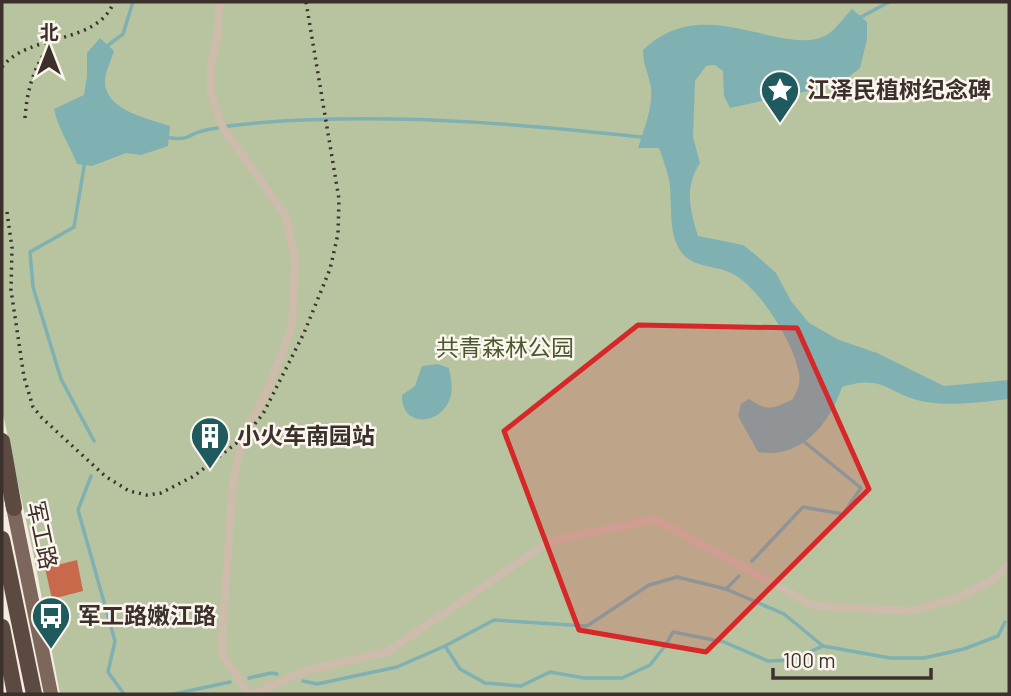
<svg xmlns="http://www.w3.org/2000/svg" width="1011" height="696" font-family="Barlow,'Noto Sans SC',sans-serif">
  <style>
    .green { fill: #b8c4a0 }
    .water { fill: #7fb0b2 }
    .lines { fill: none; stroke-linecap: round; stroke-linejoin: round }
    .stream { stroke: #7fb0b2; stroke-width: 3.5 }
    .building { fill: #c8694b }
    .street { stroke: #cdbbac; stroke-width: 8 }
    .primary { stroke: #7d675c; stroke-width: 14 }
    .highway { stroke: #5c4a42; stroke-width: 16 }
    .rail { stroke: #3b302b; stroke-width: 3.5; stroke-dasharray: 2 5; stroke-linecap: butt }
    .marked { fill: #d62828; fill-opacity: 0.2; stroke: #d62828; stroke-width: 5; stroke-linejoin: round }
    .labels { text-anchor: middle; stroke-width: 5; stroke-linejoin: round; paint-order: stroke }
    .poi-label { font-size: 23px; font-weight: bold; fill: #3b302b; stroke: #fbf5ee; text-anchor: start }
    .park-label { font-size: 23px; fill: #4a5a2e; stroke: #fbf5ee }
    .street-label { font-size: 23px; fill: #3b302b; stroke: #fbf5ee }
  </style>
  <rect width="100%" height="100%" fill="#f4ebe1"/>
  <path class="green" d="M2,2H1009V694H60L34,557L2,410Z"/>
  <g class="water">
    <path d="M852,9L867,22V39L860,68L846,79L822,88L730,108L724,96L723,71L715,65L706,66L695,81L693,137L700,163C684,188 690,209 698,236L743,245L757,256L776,273L791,301L809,323L839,340L877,353L944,386L1009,380V399C981,402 949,407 921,401C887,393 883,374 842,387C830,423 801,460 758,452L738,416L741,404L749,399C768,412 773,409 793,399C797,391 801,383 799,374C795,344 758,285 731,273C715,265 694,268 682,253C667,234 673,202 669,179C666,169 663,158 659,148H638C644,129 653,108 651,88C649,73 643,67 643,50C685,11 726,26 777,37C792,40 811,43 825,36C835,31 845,16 852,9Z"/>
    <path d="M100,38L114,51C111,60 105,73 105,82C105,110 149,119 170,126L168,146L141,155L126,153L92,166L77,164C70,145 58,129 54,109L84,95L87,76V53Z"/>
    <path d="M438,364L449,368C451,378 454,391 449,401C438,426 401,427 402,395L415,386L422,366Z"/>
  </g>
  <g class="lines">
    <g class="stream">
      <path d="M861,17L889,2"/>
      <path d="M107,46L123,34L133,2"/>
      <path d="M166,137C192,142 185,134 206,130C234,124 277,121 306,120C418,115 530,125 641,137"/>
      <path d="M85,161L74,227L30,252L33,287L61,379L94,441"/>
      <path d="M91,476L78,510L115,641L108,672L124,694"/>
      <path d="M752,561L803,507L843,514L861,488L802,440"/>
      <path d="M726,589L784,614L823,646"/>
      <path d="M445,646L460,669L485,683L521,686L550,672L584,678H622L650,665L665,646L673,632L724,642L768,661L791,660L823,646L890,658H924L964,649L998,636L1005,622"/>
      <path d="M249,678L271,673L277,674"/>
      <path d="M303,681L317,684L397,667L445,646L494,620L587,626L649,585L677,577L726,589L739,576"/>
      <path d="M174,694L230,682"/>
    </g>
  </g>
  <path class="building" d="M77,560L83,591L52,599L45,568Z"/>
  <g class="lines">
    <g class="street">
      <path d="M219,2L218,31L211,66V94L223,128L286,216L295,259L292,326L269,387L243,438L233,481L222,638L223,655L249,694"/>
      <path d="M253,694L308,670L387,652L549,542L655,519L814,606L912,611L958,598L993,580L1009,564"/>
    </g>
    <path class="primary" d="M11,497L51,694"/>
    <g class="highway">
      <path d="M2,441L14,508"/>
      <path d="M2,539L34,694"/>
      <path d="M2,627L15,694"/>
    </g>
    <g class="rail">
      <path d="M2,67C30,32 96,46 114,2"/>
      <path d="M25,118C27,88 35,62 55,39"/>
      <path d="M7,212L12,248L11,290L24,377L33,407L42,418L105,476L129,491L147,495L161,493L194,476L243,438L263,414L304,333L330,269L338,234L339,199L306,2"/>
    </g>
  </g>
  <path class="marked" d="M638,325L797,328L869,489L706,652L579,630L504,431Z"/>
  <defs>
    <g id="sight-pin" transform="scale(2.0125)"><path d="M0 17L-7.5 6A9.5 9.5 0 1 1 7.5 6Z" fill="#1f5a5e" stroke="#fbf5ee"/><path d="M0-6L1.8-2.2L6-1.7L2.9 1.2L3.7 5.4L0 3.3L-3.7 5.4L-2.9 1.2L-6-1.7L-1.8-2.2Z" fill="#fff"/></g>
    <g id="building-pin" transform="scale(2.0125)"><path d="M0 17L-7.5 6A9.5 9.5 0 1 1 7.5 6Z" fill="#1f5a5e" stroke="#fbf5ee"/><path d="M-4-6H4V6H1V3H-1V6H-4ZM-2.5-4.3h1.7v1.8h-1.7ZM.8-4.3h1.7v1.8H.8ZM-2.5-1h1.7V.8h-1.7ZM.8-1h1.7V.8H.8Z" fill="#fff"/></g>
    <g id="bus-pin" transform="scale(2.0125)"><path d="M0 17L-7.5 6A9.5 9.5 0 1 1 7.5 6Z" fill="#1f5a5e" stroke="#fbf5ee"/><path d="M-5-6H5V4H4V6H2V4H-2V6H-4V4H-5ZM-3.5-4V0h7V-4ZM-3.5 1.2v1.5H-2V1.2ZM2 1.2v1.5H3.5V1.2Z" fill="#fff"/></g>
  </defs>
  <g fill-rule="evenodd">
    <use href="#sight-pin" x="780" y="90"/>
    <use href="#building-pin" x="210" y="436"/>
    <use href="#bus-pin" x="51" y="616"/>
  </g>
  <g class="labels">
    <g class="poi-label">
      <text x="807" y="98">江泽民植树纪念碑</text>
      <text x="237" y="444">小火车南园站</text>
      <text x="78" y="624">军工路嫩江路</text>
    </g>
    <g class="park-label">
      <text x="505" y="356">共青森林公园</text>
    </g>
    <g class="street-label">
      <text transform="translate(42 535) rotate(78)" y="8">军工路</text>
    </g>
  </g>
  <rect width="1011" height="696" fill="none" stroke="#3b302b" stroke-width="7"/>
  <g transform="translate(49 49)" stroke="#fbf5ee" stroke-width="5" paint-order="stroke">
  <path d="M0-5L12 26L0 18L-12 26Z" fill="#3b302b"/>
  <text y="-10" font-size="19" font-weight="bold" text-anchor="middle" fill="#3b302b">北</text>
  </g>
  <path d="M773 668v10h158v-10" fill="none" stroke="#3b302b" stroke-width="3.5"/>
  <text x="783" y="668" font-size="21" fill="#3b302b" stroke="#fbf5ee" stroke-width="5" paint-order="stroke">100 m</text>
</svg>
